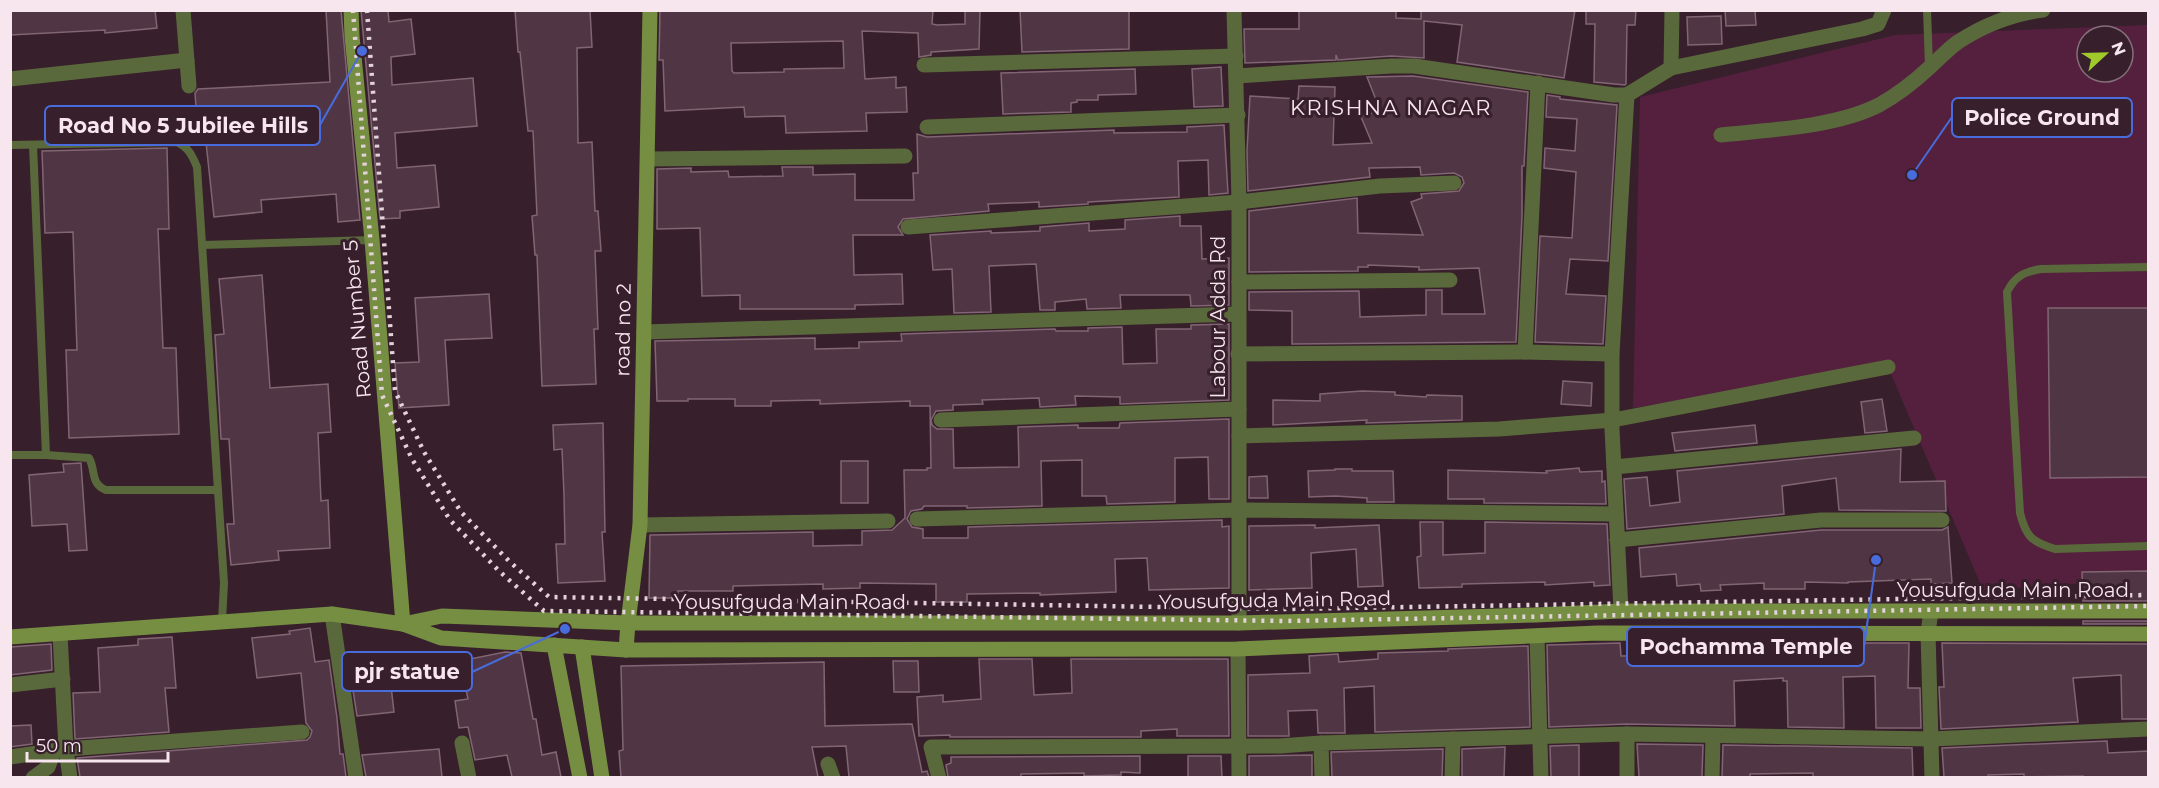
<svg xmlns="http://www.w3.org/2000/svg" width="2159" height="788" font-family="Montserrat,sans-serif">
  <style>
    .green { fill: #54203e; fill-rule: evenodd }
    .building { fill: #503644; stroke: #826573; stroke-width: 1.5; fill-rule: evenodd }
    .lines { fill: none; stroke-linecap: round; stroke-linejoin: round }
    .service { stroke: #5a693b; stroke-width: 8 }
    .minor { stroke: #5a693b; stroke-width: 15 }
    .tertiary { stroke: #5a693b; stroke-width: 15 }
    .secondary { stroke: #768e41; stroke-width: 15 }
    .rail { stroke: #e3d2da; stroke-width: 4.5; stroke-dasharray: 3 6; stroke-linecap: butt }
    .labels { text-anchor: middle; stroke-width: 6; stroke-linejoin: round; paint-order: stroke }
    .street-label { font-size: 20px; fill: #f7e6ee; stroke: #371f2c }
    .neighbourhood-label { font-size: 21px; letter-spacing: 1.5px; fill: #f7e6ee; stroke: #371f2c }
    .leader { fill: none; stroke: #496cdc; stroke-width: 2 }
    .callout-dot { fill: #496cdc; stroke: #371f2c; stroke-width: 2 }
    .callout { fill: #371f2c; stroke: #496cdc; stroke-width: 2 }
    .callout-label { font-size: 21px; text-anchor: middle; font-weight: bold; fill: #f7e6ee }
  </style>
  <rect width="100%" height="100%" fill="#371f2c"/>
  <path class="green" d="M2148,25V579L1983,590L1888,367L1633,408L1640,97L1895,35ZM2087,36H2123V72H2087Z"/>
  <g class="building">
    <path d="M10,10H155L157,28L105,33V30L10,35Z"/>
    <path d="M326,10H341L360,220L338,222L336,194L261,200L262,212L214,217L205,133L198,134L195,93L198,89L330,82Z"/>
    <path d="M361,10H388L389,22L411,19L415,54L391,57L392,85L473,78L477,126L395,133L397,168L435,165L439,207L400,211V218L380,219Z"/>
    <path d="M515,10H590L592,47L577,48L578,143L592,142L595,211H598L601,251H595L598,329H594L596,384L542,386L537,255H535L532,216L537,215L533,131H528L520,52H518Z"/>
    <path d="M660,10H933L932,24L937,25L965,24V10H980L979,49L931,52V55L919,57L918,33L862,31L865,79L896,77V88L906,87L907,112L866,113L867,131L786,133L785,116L745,117L744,107L665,111L663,60H659ZM843,41L844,68L784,69V72L734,73L732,71L731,43Z"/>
    <path d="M1020,10H1129V49L1022,52Z"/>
    <path d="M1299,10H1396V18L1421,19V10H1575L1564,78L1457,62L1462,25L1424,21V58L1391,56L1338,60L1336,55V60L1245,63L1244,29H1299Z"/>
    <path d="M1586,10H1636L1635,25H1627L1626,84L1625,85L1594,82L1595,24H1586Z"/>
    <path d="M1725,10H1755L1756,25L1726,26Z"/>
    <path d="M1721,16L1722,44L1688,45L1687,17Z"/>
    <path d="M1221,67L1223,106L1194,107L1192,69Z"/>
    <path d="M1135,69L1136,94L1098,95V100H1077V102L1071,103V112L1003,114L1001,73Z"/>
    <path d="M1413,76L1528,92L1524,166H1522V216L1516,342L1292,344V311L1249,310V292L1359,291L1360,317L1426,315V290H1442V314H1485L1479,268L1419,270V267L1368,265V267H1358V271L1249,272V211L1357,198L1358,233L1423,235L1411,202L1422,198L1421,194L1459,191L1464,183L1462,177L1454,173L1421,175L1420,167L1369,168L1370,177L1248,191L1247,151L1250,96L1298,99L1299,86L1335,87L1333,145L1372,143L1361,117L1380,110L1367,77Z"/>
    <path d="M1547,95L1560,97V99L1617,105L1608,261L1570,259L1566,294L1606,296L1603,344L1535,342L1540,236L1572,238L1576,172L1544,168L1545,148L1575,151L1577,119L1546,117Z"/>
    <path d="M1224,125L1228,193L1209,195L1208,160L1178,161L1179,197L1088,202V204L1039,207V202L988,204L989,211L903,219L898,227L903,235H853L854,275L902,274L903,304L855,305V309H740V295L702,296L700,228L657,229V169L691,168V172L728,171L729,177L783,176L782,167H813V175L855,174V200H914L913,173H918L917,134L927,137L1114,130V133L1187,132V127Z"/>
    <path d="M167,148L169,229H158L163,348H176L179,434L69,438L66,350H77L73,232L45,233L42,151Z"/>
    <path d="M1180,216V226H1201L1202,259L1229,258V305L1191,306L1190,295H1120L1121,308L1087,309L1086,299L1055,302V310H1040L1036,264L989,266L991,312L954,313L952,269L933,270L930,235L991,231V233L1040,231V227L1089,223V231L1125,229V220Z"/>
    <path d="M262,275L270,388L328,384L331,432L318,433L321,501L328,500L330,548L278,551L279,560L231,565L227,524H234L229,439H221L215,335L224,334L219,279Z"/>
    <path d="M489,294L492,338L445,340L449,405L399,408L395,363L419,362L415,298Z"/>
    <path d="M2048,308H2148V477L2050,478Z"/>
    <path d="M1229,324V400L1120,404V397L1075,396L1076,405L1040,407L1039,398L982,400L983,404L953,405V410L936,411L931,420L932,425L937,429H953L954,468L1019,467L1018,427L1078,425V428H1119L1120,423L1229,419V499H1209L1208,457L1175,458V502L1107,504L1106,496H1082V460L1041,461L1042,506L967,508V506H924L922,509L911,511L907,519L912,527L923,529V538H968V527L1222,520V527L1229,526V588L1149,590L1147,558L1115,559L1116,592L1040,595V593L967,594V602H936V584L860,583V588L823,589V584L733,586V591H678V598H649L650,535L813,532V546L862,545V531L892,530L905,518L904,470H927V468H931L930,406H910V401L820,404V400L771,401V406H735V399H688V401H657L655,341L815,338V349L859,348V342L902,341L901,334L1055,329L1056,331H1088V328L1122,327L1123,364L1157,363L1156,329H1191V325Z"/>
    <path d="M1563,381L1592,383L1591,406L1561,404Z"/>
    <path d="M1362,391L1395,392V395L1426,397L1427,395L1462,396V420L1366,423L1367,420L1273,425V400L1320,401V394Z"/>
    <path d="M1882,399L1887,431L1865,433L1861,402Z"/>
    <path d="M603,423L605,532H602L605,581L558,583L556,544H565L564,495L562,449L554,450L553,425Z"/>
    <path d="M1755,425L1757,443L1675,451L1672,433Z"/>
    <path d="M1901,449L1900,482L1945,481L1946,511L1839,510L1836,478L1782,486L1784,514L1627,529L1624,479L1647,477L1650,506L1680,502L1677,471Z"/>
    <rect x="841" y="461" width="27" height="42"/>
    <path d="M81,463L87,550L69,551L67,524L32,526L29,475L64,472L63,464Z"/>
    <path d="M1579,468L1580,472L1602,471V482L1605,481L1606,504L1484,503V499H1448V470L1547,473L1546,471Z"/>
    <path d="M1335,469H1352V471H1393L1394,502H1367V498L1335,496L1309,497L1308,471L1335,470Z"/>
    <path d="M1267,476L1268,498H1249V477Z"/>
    <path d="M1420,522H1443V555L1485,553V522L1607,524L1610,585L1594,586V582L1545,585V582L1462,584V587L1419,588L1417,557L1421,556Z"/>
    <path d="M1315,525V528L1379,525L1383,586L1358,587L1356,549L1311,553L1312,588L1249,590V526Z"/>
    <path d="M1948,527L1952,583L1931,584V579L1848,582V583L1805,582V589H1764V583L1720,585L1721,590L1701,591L1700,584L1677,586L1676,574L1641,577L1639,548L1821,530H1942Z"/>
    <path d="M2148,571V601H2083L2082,572Z"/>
    <rect x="2083" y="621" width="65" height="3"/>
    <path d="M310,628L315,662L329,660L337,718L340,754H343L346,777H80L77,758L307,740L310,737L312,731L306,723L301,673L257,678L252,638L290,634L289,631Z"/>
    <path d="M172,637L176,688H165L169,732L75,739L73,693L100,692L98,648L138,645V639Z"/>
    <path d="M1620,643L1621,656L1756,654L1755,643H1909L1908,688H1920L1921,728H1876L1875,676L1843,677L1844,728L1788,727L1787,681H1783V678L1734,681L1735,726L1627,724L1549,727L1547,645Z"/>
    <path d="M1942,643L2148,644V719H2122L2121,675L2073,678L2078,722L1941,729L1939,687H1944Z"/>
    <path d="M51,644L52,670L10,675V647Z"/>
    <path d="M1528,646L1530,727L1375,732L1374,686L1344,688L1345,733H1318L1317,710L1288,711L1289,736H1248V675L1310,673L1309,656L1338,654L1339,662L1378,659V653L1448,651V649Z"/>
    <path d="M505,652L521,653L533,719H536L542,755L556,752L561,777H512L507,755L475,760L468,727L459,728L455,701L468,699L460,661Z"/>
    <path d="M979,659H1032L1034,695L1072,693L1071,659H1228L1229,736H1177V729L1141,731V737H950V735L919,736L917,697L943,695V702L981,699Z"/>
    <path d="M893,661H918L919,692H894Z"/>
    <path d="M824,662L825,726L912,724L922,772L927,771L929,777H849L846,746L812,747L818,777H621L619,751L623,750L621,666Z"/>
    <path d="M391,686L394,712L357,716L353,690Z"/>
    <path d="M31,725L32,744L10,747V726Z"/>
    <path d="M2107,741L2108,753L2148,751V777H2084L2083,776L2024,777V774L1988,775V777H1944L1942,748Z"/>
    <path d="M1637,744L1703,745L1702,777H1639Z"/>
    <path d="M1579,745V777H1551L1550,746Z"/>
    <path d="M1723,745L1912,748L1913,777H1813V773L1750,774V777H1722Z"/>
    <path d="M1505,747L1504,777H1462V749Z"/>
    <path d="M439,749L442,777H366L362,755Z"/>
    <path d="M1443,749L1442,777H1332L1331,752Z"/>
    <path d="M1312,755V777H1249V756Z"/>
    <path d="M1140,756V773L1121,772V775L1084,776V773L1021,774V777H948L946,765L951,763V757Z"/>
    <path d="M1188,756H1221L1222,777H1188Z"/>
  </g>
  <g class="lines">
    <g class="service">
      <path d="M1927,10L1929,66"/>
      <path d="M10,145L177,142C188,147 192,155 197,167L224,583L222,621"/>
      <path d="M33,145L46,455L89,458C96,470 90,484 106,490H218"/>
      <path d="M202,245L372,240"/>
      <path d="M2148,267L2041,269C2024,272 2015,276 2007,292L2020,513C2026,537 2032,542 2055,549L2148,546"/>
      <path d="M10,455H46"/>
    </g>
    <g class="minor">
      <path d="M183,10L189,86"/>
      <path d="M1234,10L1239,202V623"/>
      <path d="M924,65L1236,56"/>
      <path d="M1671,68L1862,29L1878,24L1884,10"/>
      <path d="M1237,76L1391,66H1414L1614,95H1627"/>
      <path d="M10,79L187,60"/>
      <path d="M927,127L1238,115"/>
      <path d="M1721,135C1768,130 1836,127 1879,105C1897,95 1915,81 1930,67C1939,59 1948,49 1958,42C1984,25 2012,14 2043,10"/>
      <path d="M648,159L905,156"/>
      <path d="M908,227L1239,202L1380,186L1454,183"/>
      <path d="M1239,282L1450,280"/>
      <path d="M644,332L1238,314"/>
      <path d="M1525,352L1538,83"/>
      <path d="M1238,354L1525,352L1612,354"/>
      <path d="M941,420L1239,409"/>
      <path d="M1239,436L1499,429L1613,420L1888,367"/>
      <path d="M1614,467L1914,438"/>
      <path d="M917,519L1239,510L1616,514"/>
      <path d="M640,525L888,521"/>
      <path d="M1617,540L1821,520H1942"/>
      <path d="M1621,611L1612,429V354L1627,95L1671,68L1672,10"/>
      <path d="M332,614L356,778"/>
      <path d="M60,634L66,749L70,778"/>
      <path d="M1537,636L1541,778"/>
      <path d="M1238,649L1239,778"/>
      <path d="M10,685L63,679"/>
      <path d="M1627,734V778"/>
      <path d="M462,743L469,778"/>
      <path d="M10,757L66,749L302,732"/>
      <path d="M828,764L833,778"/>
      <path d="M33,778L48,767L54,751"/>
      <path d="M939,778L931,747L1280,746L1321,743"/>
      <path d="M1322,778L1321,743L1627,734L1932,739L2148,729"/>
      <path d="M1452,778L1453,739"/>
      <path d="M1712,778L1713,736"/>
    </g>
    <path class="tertiary" d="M1931,611L1928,633L1932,778"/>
    <g class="secondary">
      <path d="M351,10L352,36L372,240L403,624"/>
      <path d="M403,624L442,616L628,623H1239L1536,615L1621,611H2148"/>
      <path d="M10,637L332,614L403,624L441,638L626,650L1238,649L1597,633L2148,634"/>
      <path d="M554,645L580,778"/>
      <path d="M582,647L602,778"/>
      <path d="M626,650L628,623L640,525L650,10"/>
    </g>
    <g class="rail">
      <path d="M353,10L382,395L412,459L450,520L499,571L544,611L1284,621L2148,606"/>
      <path d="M367,10L395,391L424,452L461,512L509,561L549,597L1285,609L2148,595"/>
    </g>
  </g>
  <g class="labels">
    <g class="street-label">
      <text transform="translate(1218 317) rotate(-90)" y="7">Labour Adda Rd</text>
      <text transform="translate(357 319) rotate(-95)" y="7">Road Number 5</text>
      <text transform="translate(623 330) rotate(-89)" y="7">road no 2</text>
      <text x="2013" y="597">Yousufguda Main Road</text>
      <text transform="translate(1275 600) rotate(-1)" y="7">Yousufguda Main Road</text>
      <text x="790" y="609">Yousufguda Main Road</text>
    </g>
    <g class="neighbourhood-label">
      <text x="1391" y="115">KRISHNA NAGAR</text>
    </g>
  </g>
  <path class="leader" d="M1912 175L1952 117M362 51L320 125M1876 560L1864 647M565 629L472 672"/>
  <g class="callout-dot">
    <circle cx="1912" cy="175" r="6"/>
    <circle cx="362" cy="51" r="6"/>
    <circle cx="1876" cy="560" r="6"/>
    <circle cx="565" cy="629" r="6"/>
  </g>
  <g class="callout">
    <rect x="1952" y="98" width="180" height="39" rx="6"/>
    <rect x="45" y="106" width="275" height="39" rx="6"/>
    <rect x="1627" y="627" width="237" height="39" rx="6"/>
    <rect x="342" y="652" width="130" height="39" rx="6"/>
  </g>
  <g class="callout-label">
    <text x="2042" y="125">Police Ground</text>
    <text x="183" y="133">Road No 5 Jubilee Hills</text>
    <text x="1746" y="654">Pochamma Temple</text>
    <text x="407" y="679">pjr statue</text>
  </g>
  <rect width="2159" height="788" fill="none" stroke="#f7e6ee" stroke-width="24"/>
  <g transform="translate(2105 54) rotate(68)"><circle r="28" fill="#371f2c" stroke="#846f7a" stroke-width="1.5"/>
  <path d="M0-4.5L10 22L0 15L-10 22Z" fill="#a0c92b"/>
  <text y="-9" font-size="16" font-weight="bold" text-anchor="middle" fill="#f7e6ee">N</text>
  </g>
  <path d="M27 752v9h141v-9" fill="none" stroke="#f7e6ee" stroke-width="3"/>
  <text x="36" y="752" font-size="18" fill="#f7e6ee" stroke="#371f2c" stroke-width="4.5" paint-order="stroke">50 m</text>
</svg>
